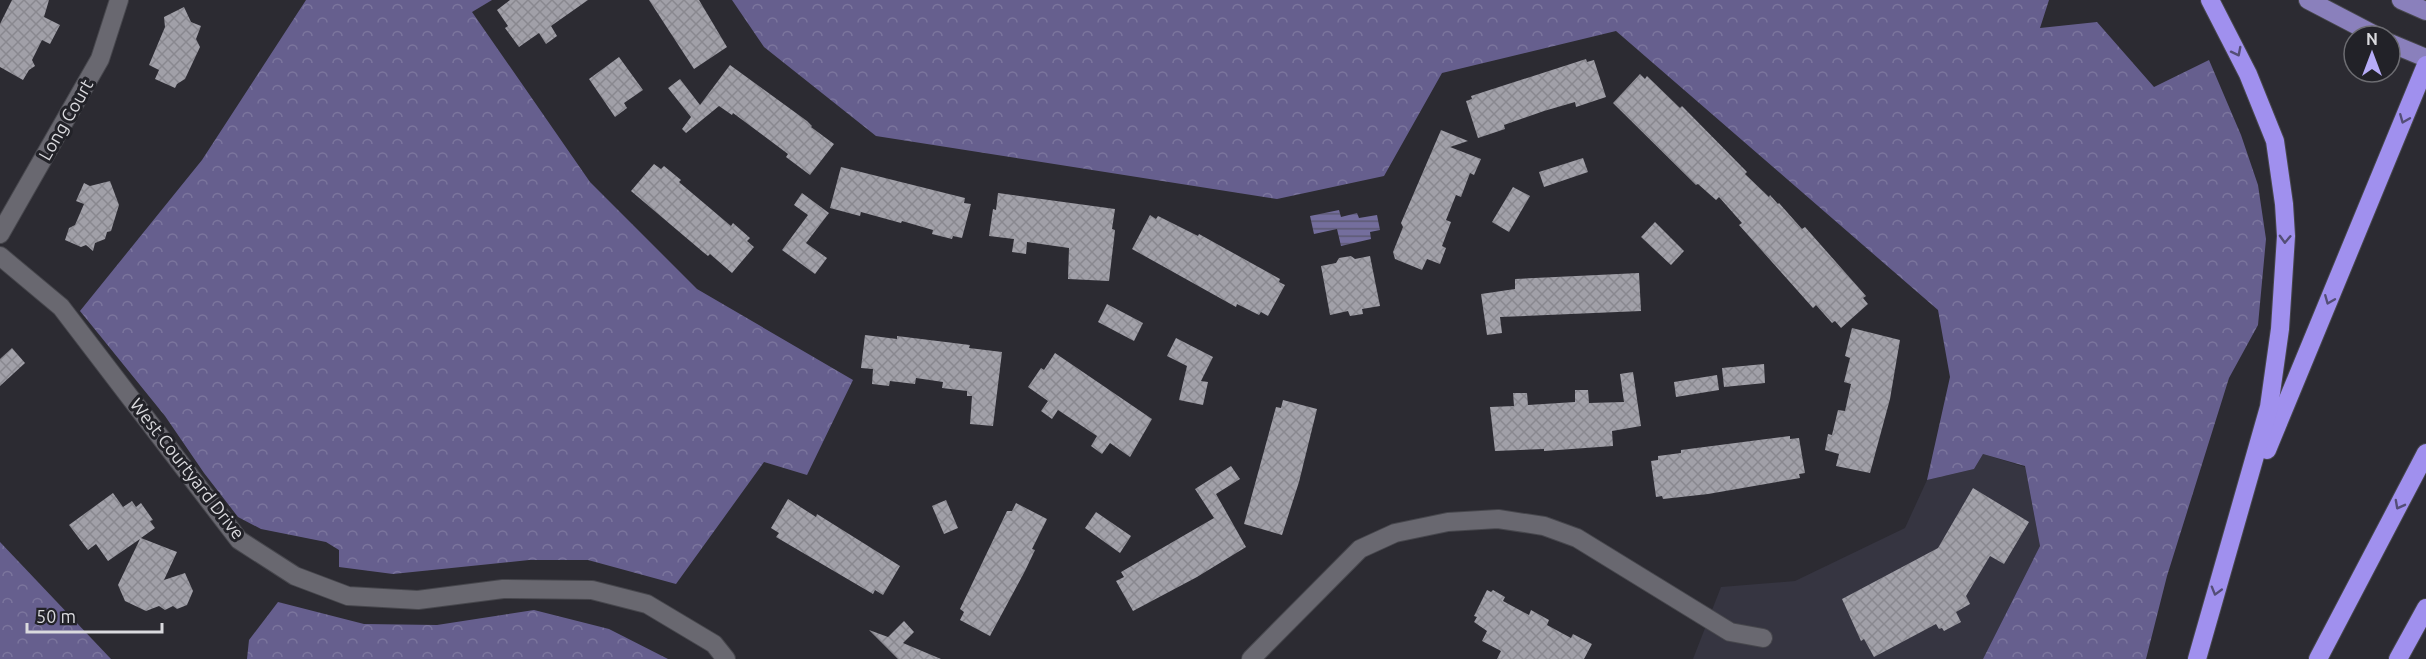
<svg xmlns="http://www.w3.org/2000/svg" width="2426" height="659" font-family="Ubuntu,sans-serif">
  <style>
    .built { fill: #363541 }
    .forest { fill: url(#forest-crowns) }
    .water { fill: url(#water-rules) }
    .building { fill: url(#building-cross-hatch) }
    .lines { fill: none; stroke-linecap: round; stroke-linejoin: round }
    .minor-casing { stroke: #47474d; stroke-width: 20 }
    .major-casing { stroke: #47474d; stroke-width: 20 }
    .highway-casing { stroke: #47474d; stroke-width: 20 }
    .minor { stroke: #696870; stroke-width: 18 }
    .major { stroke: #8a80bc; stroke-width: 18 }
    .highway { stroke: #a090ee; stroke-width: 18 }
    .oneway { stroke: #544e77 }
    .labels { text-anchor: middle; stroke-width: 6; stroke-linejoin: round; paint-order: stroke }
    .street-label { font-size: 18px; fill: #dadade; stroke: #222228 }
  </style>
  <defs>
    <pattern id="forest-crowns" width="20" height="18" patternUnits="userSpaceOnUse" patternTransform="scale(1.5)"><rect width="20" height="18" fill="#665f8e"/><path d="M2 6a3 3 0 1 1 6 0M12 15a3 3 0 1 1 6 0" fill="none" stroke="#7b759d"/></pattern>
    <pattern id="water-rules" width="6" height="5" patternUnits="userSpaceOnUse" patternTransform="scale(1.5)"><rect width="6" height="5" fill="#746e9d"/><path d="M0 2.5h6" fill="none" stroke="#5d5a74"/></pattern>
    <pattern id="building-cross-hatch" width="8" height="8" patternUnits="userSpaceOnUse" patternTransform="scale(1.5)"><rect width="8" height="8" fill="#a1a0a8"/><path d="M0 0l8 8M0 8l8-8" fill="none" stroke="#89888f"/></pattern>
  </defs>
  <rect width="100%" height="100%" fill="#2c2b32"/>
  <path class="built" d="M1983,454L2025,467L2040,546L1983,659H1693L1721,587L1795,581L1905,528L1927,480L1974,469Z"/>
  <g class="forest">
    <path d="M306,0H492L472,12L590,182L697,289L853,380L807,475L764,462L676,584L588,560H529L393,574L339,567V550L326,542L261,529L238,517L204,473L165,416L80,311L202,160Z"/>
    <path d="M732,0H2049L2040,28L2097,22L2154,87L2209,60L2241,135L2258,185L2266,239L2258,325L2229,378L2167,576L2146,659H1983L2040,546L2025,466L1983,454L1974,469L1927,480L1950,377L1938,310L1616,31L1442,73L1384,176L1277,199L876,136L764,47Z"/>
    <path d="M0,542L111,659H0Z"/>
    <path d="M278,602L364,624L437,625L534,610L609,629L668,659H247L249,640Z"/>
  </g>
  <path class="water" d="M1339,210L1341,217L1357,213L1359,218L1377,215L1380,230L1370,232L1371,239L1341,246L1337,229L1314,234L1310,216Z"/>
  <g class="building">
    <path d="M12,0H49L44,17L60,25L50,44L42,40L32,60L35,66L29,70L23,80L0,67V24Z"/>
    <path d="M510,0H588L551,26L557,36L546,44L539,33L519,47L505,28L508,26L497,10Z"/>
    <path d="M649,0H699L727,47L694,69Z"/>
    <path d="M184,7L191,22L201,26L196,39L200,47L185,79L177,84L175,88L155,79L159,70L149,65L165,27L164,17Z"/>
    <path d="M619,57L643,90L624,103L627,108L615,117L589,79Z"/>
    <path d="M1586,59L1587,62L1594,60L1606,97L1576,107L1575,102L1544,111L1504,125L1505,129L1478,138L1466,101L1472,99L1471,96Z"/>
    <path d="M730,65L807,121L812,126L811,127L834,144L810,175L786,157L788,154L733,113L732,115L719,106L686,133L682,129L691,117L668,88L680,79L700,105Z"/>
    <path d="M1640,74L1645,79L1647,76L1680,108L1682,106L1747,172L1745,174L1769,197L1770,195L1778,204L1779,203L1802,229L1805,227L1866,296L1863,298L1868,304L1841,328L1835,321L1832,323L1816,305L1813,308L1739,225L1742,223L1719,197L1716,200L1698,184L1696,185L1613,103Z"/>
    <path d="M1441,130L1468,141L1450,147L1481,159L1474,175L1470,173L1461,197L1456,195L1446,220L1451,222L1442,246L1446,248L1440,264L1427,259L1422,270L1395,259L1393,252L1403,227L1401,223Z"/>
    <path d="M1583,158L1588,172L1544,187L1539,172Z"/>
    <path d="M654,164L661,169L664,166L681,180L679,182L731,226L733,223L750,238L747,241L754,247L732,273L710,254L708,256L703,252L631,191Z"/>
    <path d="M841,167L965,198L964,203L971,204L962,238L953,236L952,239L932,234L933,230L902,221L901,223L861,212L860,216L830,208Z"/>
    <path d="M110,181L119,205L111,231L107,232L105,239L95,243L93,251L86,245L81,247L65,240L69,228L75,225L84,204L76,201L84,183L90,186Z"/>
    <path d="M1513,187L1530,196L1509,232L1492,222Z"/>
    <path d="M802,193L829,213L806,243L827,258L815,274L782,250L808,215L794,205Z"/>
    <path d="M998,193L1115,209L1112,229L1115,230L1114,239L1109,281L1068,279L1069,248L1027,242L1026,254L1012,252L1014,239L989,236L993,209L996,210Z"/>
    <path d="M1150,215L1156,219L1158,216L1198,236L1199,234L1280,279L1279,282L1285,285L1268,316L1261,312L1259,315L1237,304L1236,307L1132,249Z"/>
    <path d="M1655,222L1684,251L1671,265L1641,237Z"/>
    <path d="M1351,256L1355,259L1370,256L1380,306L1362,309L1363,314L1350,316L1348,311L1330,315L1321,266L1336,263L1339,258Z"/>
    <path d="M1639,273L1641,311L1500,317L1502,333L1487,335L1481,294L1515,289V279Z"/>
    <path d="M1107,304L1143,323L1134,341L1098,322Z"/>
    <path d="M1852,328L1900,340L1890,399L1870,473L1836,466L1839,454L1825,450L1828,434L1832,435L1838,410L1845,411L1851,384L1844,382L1850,358L1845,356Z"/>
    <path d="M865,335L897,339V336L970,345L969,348L1002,352L993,426L970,424L972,396H967V391L942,388L943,382L916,378L915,384L890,381L889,386L872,384L873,369L861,368Z"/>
    <path d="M1176,338L1213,357L1201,381L1208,382L1203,405L1179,400L1187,366L1167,356Z"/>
    <path d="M12,348L25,363L0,386V359Z"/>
    <path d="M1055,353L1152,419L1130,457L1110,443L1102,454L1091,446L1097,436L1058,410L1052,419L1041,411L1048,401L1028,387L1041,368L1044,370Z"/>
    <path d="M1764,364L1765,383L1724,387L1722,368Z"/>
    <path d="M1633,372L1641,426L1612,431L1613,446L1544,451V449L1495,451L1490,407L1514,406L1513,393H1527L1528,405L1575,402V390H1588L1589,403L1624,402L1620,374Z"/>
    <path d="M1717,375L1719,390L1676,397L1674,382Z"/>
    <path d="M1283,400L1317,409L1299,482L1282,535L1244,524L1276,407L1281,408Z"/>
    <path d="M1790,436V439L1799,438L1805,473L1799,474L1800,478L1708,494L1663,499L1662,496L1656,497L1651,461L1658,460V456L1681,453V450Z"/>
    <path d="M1231,466L1240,479L1216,494L1246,547L1197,577L1133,611L1116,581L1124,577L1121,572L1214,518L1195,489Z"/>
    <path d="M1973,488L2029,522L2004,564L1990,556L1966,596L1970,604L1956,612L1961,622L1944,631L1942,628L1939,629L1936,624L1874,657L1864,639L1861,641L1842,599L1938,548Z"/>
    <path d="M113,493L123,507L132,501L136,507L141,503L153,520L150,521L155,528L141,538L177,552L164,580L185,573L193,591L187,605L177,609L173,606L165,610L159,606L146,611L125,601L118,585L140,539L108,561L96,544L88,550L69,525Z"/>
    <path d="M788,499L816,517L817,514L900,566L883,595L875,590L873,594L776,537L779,533L771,528Z"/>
    <path d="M946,500L958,528L944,534L932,506Z"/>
    <path d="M1016,503L1047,519L1032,549L1035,550L1025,571L990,636L960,620L964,612L960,609L1007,511H1012Z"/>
    <path d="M1096,512L1131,536L1120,553L1085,528Z"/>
    <path d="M1487,590L1491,592L1493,590L1505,597L1503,601L1529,615L1531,610L1549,620L1547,625L1571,638L1573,634L1592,644L1584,659H1497L1501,651L1482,641L1487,631L1474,622L1477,617L1474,616Z"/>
    <path d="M904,621L914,632L903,643L941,659H898L869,630L888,637Z"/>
  </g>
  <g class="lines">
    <g class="minor-casing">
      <g id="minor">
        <path d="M0,234L100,59L119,0"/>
        <path d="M0,256L61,307L239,540L295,576L348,596L418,600L503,589L592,590L647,604L714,644L726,659"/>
        <path d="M1251,659L1360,549L1395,533L1448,522L1498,519L1544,526L1577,538L1730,632L1763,638"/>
      </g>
    </g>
    <g class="major-casing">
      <g id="major">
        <path d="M2308,0L2377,36"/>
        <path d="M2401,0L2426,11"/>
        <path d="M2390,43L2426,58"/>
      </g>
    </g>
    <g class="highway-casing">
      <g id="highway">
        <path d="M2267,450L2426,65"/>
        <path d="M2197,659L2269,407L2280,329L2286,236L2284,204L2275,141L2248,74L2210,0"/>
        <path d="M2318,659L2426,453"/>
        <path d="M2398,659L2426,608"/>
      </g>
    </g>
    <use href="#minor" class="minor"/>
    <use href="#major" class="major"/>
    <use href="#highway" class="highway"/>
  </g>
  <defs><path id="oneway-chevron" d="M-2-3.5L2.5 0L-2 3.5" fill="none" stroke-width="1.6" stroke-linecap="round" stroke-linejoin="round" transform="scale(1.5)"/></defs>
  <g class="oneway">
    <use href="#oneway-chevron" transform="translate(2237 52) rotate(63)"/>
    <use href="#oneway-chevron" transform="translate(2404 119) rotate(112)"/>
    <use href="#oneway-chevron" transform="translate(2285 239) rotate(92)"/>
    <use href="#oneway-chevron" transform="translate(2329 300) rotate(112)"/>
    <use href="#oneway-chevron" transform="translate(2399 505) rotate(118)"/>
    <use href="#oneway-chevron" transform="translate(2216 591) rotate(106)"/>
  </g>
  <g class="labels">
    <g class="street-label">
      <text transform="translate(66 120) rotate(-60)" y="6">Long Court</text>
      <text transform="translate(187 469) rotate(52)" y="6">West Courtyard Drive</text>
    </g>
  </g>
  <g transform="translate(2372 54)"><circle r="28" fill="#222228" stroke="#6c6c71" stroke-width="1.5"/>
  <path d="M0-4.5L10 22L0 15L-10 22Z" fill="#b6acf8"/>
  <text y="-9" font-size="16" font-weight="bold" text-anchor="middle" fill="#dadade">N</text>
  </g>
  <path d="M27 623v9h135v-9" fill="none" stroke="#dadade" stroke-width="3"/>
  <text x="36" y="623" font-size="18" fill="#dadade" stroke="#222228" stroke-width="4.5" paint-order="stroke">50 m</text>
</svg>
